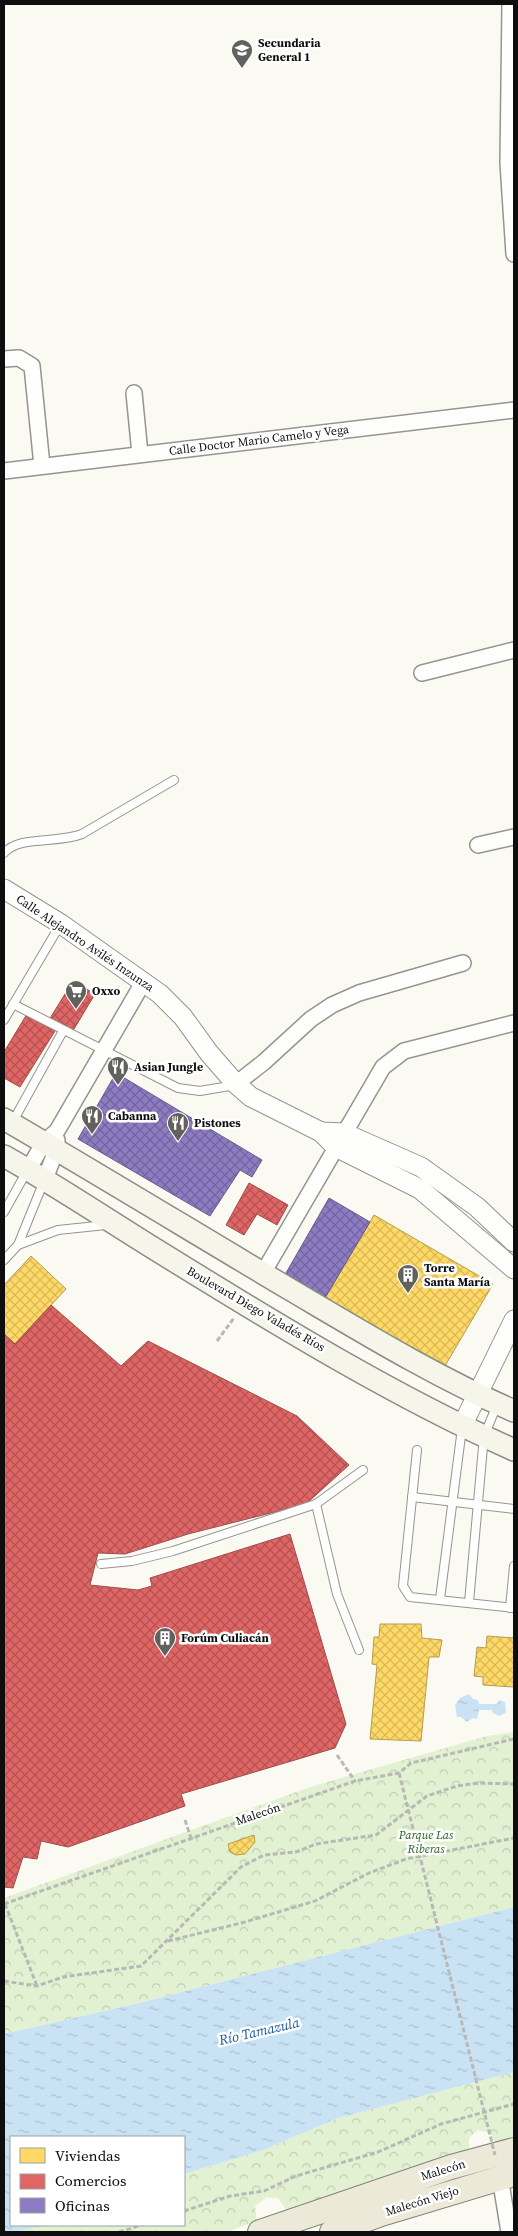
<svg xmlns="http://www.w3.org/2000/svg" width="518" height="2236" font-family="'Source Serif 4',serif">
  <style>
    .park { fill: url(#park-crowns) }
    .water { fill: url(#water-ripples) }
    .homes { fill: url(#homes-cross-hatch); stroke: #b79c4c }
    .shops { fill: url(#shops-cross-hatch); stroke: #a14c4c }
    .offices { fill: url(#offices-cross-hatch); stroke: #685b8d }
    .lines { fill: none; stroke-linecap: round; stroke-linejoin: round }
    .service-casing { stroke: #959491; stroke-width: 10 }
    .minor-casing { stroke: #959491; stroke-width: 18 }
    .tertiary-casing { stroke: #959491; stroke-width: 21 }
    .secondary-casing { stroke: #8b8b87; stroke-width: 24 }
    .primary-casing { stroke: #82827e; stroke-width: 26 }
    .path { stroke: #b8b8b6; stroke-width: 3; stroke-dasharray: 5 2.5; stroke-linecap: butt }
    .service { stroke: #fefefd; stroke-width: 8 }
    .minor { stroke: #fefefd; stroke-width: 15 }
    .tertiary { stroke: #fefefd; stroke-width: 19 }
    .secondary { stroke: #f5f5ea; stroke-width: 21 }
    .primary { stroke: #ece9d9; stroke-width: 24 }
    .path-bridge { stroke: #b8b8b6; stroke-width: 3; stroke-dasharray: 5 2.5; stroke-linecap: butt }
    .labels { text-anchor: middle; stroke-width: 5; stroke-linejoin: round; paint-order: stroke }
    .poi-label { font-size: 12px; font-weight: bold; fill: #0e0e0e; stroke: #fff; text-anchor: start }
    .street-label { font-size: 12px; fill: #0e0e0e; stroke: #fff }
    .park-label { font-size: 12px; font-style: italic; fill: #26651e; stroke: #fff }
    .water-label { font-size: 14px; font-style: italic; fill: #18579e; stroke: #fff }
  </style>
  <defs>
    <pattern id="park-crowns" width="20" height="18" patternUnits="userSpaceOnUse" patternTransform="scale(1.25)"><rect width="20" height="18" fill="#e2f1d2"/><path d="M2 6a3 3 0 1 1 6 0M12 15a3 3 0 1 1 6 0" fill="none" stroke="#c1cdb3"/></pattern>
    <pattern id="water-ripples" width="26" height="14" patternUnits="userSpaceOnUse" patternTransform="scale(1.25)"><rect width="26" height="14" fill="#c9e2f4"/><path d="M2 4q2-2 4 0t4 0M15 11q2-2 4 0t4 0" fill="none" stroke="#abc1d0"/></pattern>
    <pattern id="homes-cross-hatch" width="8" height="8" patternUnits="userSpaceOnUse" patternTransform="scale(1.25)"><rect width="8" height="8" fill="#ffd966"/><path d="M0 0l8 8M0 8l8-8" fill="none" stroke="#d9b957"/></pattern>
    <pattern id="shops-cross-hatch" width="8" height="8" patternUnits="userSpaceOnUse" patternTransform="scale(1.25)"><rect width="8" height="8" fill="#e06666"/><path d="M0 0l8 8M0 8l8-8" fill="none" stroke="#b45252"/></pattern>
    <pattern id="offices-cross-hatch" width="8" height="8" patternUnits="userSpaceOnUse" patternTransform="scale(1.25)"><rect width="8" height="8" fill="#8e7cc3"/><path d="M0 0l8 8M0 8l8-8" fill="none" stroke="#72649d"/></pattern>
  </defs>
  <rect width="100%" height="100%" fill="#fbfaf2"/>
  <g class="park">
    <path d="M514,1732V1907L139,2003L4,2034V1898L310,1787L487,1736Z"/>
    <path d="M514,2072V2139L495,2143L490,2133L478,2130L469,2138V2150L286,2210L278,2198L267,2197L255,2206L257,2221L227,2232H15L48,2225H184V2174L263,2150L338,2118Z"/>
  </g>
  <g class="water">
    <path d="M469,1694L473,1699L478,1700L479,1704H497L499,1700L505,1702L506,1713L499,1716L493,1713L492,1710H479L477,1719L473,1718L467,1722L461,1717H457L455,1705L460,1698Z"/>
    <path d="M514,1907V2072L338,2118L263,2150L184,2174V2137H11V2225H48L15,2232H4V2034L139,2003Z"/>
  </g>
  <g class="homes">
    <path d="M374,1215L493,1284L442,1371L322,1303Z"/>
    <path d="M31,1256L66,1289L15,1344L4,1334V1285Z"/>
    <path d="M380,1624H421L422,1638L442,1640L439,1657H429L421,1741L370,1739L377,1665L372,1664L374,1637H379Z"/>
    <path d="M487,1636L514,1638V1687L483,1685V1677L474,1676L477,1647L486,1648Z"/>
    <path d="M254,1835L255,1842L245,1854L236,1855L230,1852L228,1844Z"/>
  </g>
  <g class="shops">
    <path d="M73,981L95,994L71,1034L49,1020Z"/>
    <path d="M27,1014L55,1031L20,1087L4,1078V1052Z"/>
    <path d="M249,1183L288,1205L277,1225L257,1214L244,1235L226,1225Z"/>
    <path d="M51,1305L121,1366L148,1341L297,1416L349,1465L306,1504L188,1534L125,1554L98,1553L90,1585L138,1590L152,1586L150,1578L290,1534L346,1724L335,1748L181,1794L185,1806L68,1847L41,1841L37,1859L23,1857L13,1888L4,1887V1334L15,1344Z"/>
  </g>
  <g class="offices">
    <path d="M116,1073L262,1160L252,1177L240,1170L210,1216L78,1139Z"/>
    <path d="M329,1198L370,1222L322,1303L282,1280Z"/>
  </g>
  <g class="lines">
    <g class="service-casing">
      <g id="service">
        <path d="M4,853C20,835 57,844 82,834L174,780"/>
        <path d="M13,1004L178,1088L200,1091L235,1085"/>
        <path d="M4,1020L60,925"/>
        <path d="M12,1123L63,1031"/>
        <path d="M4,1212L27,1171"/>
        <path d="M18,1245L58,1230L106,1225"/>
        <path d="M4,1260L18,1245L44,1181"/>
        <path d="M417,1450L403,1586L410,1597L514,1608"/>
        <path d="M412,1497L514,1509"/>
        <path d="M316,1504L337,1594L359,1650"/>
        <path d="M101,1564L132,1561L173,1551L316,1504L363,1470"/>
        <path d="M440,1599L462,1428"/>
        <path d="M469,1602L484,1436L497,1405"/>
        <path d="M510,1608L514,1566"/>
      </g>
    </g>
    <g class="minor-casing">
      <g id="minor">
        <path d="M510,4L508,163L514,254"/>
        <path d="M4,359L19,358L32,366L42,466"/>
        <path d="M134,393L140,454"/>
        <path d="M4,471L514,410"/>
        <path d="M422,673L514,650"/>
        <path d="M478,845L514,837"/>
        <path d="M236,1084L264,1062L311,1019L332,1005L359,993L463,963"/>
        <path d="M28,1170L44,1142L57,1131L144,981"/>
        <path d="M45,1179L57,1148V1140"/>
        <path d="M263,1273L383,1067L404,1051L514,1023"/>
        <path d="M500,2177L509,2232"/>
      </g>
    </g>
    <g class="tertiary-casing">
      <g id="tertiary">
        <path d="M4,889L61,924L160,994L183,1017L209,1053L236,1084L251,1097L321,1132L336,1147L420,1189L514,1269"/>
        <path d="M321,1132L344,1133L421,1167L477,1207L514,1242"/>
        <path d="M462,1426L514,1320"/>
      </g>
    </g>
    <g class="secondary-casing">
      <g id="secondary">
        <path d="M4,1119C100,1175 195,1233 291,1290C364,1333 436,1377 514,1411"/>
        <path d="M4,1156C61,1188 115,1225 171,1259C281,1327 396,1397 514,1450"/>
      </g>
    </g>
    <g class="primary-casing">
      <g id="primary">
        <path d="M260,2232L451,2167L514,2150"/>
        <path d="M332,2232L381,2214L514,2174"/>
      </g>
    </g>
    <g class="path">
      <path d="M217,1341L234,1318"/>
      <path d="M337,1755L355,1781"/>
      <path d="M185,1820L191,1838"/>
      <path d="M4,1904L355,1781L399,1773L411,1763L514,1739"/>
      <path d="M5,1904L37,1986"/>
      <path d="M168,1941L245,1922L315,1901L369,1873L406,1859L514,1838"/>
      <path d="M4,1981L37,1986L63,1977L141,1966L241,1867L264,1855L296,1852L316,1844L376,1835L427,1796L457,1786L478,1783L514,1784"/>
      <path d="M184,2211L230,2196L264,2191L296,2176L378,2152L441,2124L514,2104"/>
      <path d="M119,2232L142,2225"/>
    </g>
    <use href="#service" class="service"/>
    <use href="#minor" class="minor"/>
    <use href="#tertiary" class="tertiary"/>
    <use href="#secondary" class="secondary"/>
    <use href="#primary" class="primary"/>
    <path class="path-bridge" d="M399,1773L495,2155"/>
  </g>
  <defs>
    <g id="school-pin" transform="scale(1.125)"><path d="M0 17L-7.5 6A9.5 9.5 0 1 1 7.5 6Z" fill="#61615e" stroke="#fff"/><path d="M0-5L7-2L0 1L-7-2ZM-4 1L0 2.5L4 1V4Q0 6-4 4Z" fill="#fff"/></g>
    <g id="supermarket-pin" transform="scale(1.125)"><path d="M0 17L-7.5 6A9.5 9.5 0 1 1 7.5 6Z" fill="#61615e" stroke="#fff"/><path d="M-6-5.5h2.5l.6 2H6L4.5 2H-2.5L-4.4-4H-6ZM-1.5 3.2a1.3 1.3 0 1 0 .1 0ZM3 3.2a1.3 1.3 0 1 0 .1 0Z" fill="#fff"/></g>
    <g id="restaurant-pin" transform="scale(1.125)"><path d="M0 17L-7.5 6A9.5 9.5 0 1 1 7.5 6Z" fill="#61615e" stroke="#fff"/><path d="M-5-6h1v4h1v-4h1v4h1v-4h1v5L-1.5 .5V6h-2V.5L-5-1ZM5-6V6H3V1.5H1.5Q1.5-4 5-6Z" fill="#fff"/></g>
    <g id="building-pin" transform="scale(1.125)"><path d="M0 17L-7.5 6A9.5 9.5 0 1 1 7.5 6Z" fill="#61615e" stroke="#fff"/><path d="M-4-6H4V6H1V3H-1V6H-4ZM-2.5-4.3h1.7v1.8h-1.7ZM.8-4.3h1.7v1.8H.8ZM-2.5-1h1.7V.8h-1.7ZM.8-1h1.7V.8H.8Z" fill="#fff"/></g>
  </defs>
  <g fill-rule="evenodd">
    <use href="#school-pin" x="242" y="50"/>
    <use href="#supermarket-pin" x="76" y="991"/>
    <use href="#restaurant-pin" x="118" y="1067"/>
    <use href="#restaurant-pin" x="92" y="1116"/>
    <use href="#restaurant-pin" x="178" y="1123"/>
    <use href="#building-pin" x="408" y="1275"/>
    <use href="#building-pin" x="165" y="1638"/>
  </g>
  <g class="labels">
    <g class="poi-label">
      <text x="258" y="47">Secundaria<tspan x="258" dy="14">General 1</tspan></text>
      <text x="92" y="995">Oxxo</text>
      <text x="134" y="1071">Asian Jungle</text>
      <text x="108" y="1120">Cabanna</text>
      <text x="194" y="1127">Pistones</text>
      <text x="424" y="1272">Torre<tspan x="424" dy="14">Santa María</tspan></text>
      <text x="181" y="1642">Forúm Culiacán</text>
    </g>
    <g class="street-label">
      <text transform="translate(259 440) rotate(-7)" y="4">Calle Doctor Mario Camelo y Vega</text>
      <text transform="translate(85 943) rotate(34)" y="4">Calle Alejandro Avilés Inzunza</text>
      <text transform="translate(256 1309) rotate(30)" y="4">Boulevard Diego Valadés Ríos</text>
      <text transform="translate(258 1814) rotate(-19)" y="4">Malecón</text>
      <text transform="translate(443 2170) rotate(-17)" y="4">Malecón</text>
      <text transform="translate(422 2201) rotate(-17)" y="4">Malecón Viejo</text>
    </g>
    <g class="park-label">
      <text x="426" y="1839">Parque Las<tspan x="426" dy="14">Riberas</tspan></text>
    </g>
    <g class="water-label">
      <text transform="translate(259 2031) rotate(-13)" y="5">Río Tamazula</text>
    </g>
  </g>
  <rect width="518" height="2236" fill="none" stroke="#0e0e0e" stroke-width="10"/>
  <rect x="10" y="2136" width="175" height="90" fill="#ffffff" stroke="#9f9f9f"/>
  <rect x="20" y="2148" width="25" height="15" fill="#ffd966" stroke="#9f9f9f"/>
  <text x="55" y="2161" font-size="15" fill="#0e0e0e">Viviendas</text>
  <rect x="20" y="2174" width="25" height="15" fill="#e06666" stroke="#9f9f9f"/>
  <text x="55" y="2186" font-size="15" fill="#0e0e0e">Comercios</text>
  <rect x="20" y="2198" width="25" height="15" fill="#8e7cc3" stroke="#9f9f9f"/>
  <text x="55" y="2211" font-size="15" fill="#0e0e0e">Oficinas</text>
</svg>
